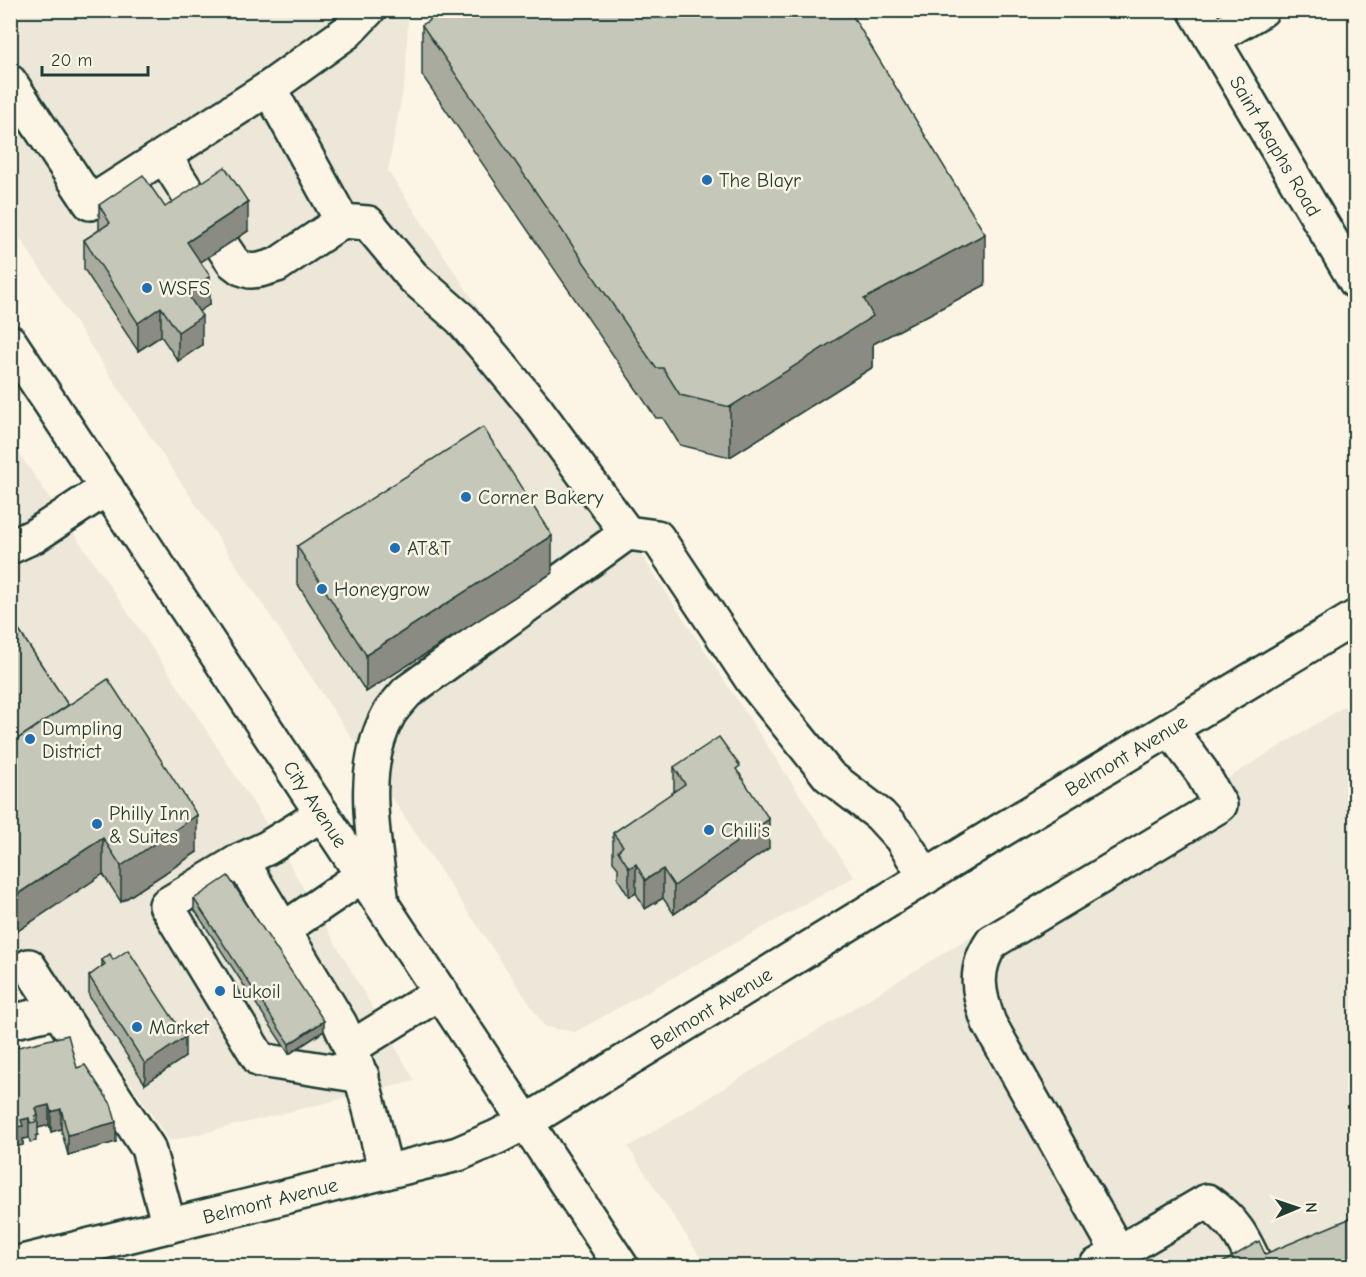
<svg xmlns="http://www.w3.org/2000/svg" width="1366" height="1277" font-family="'Comic Neue',sans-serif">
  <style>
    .built { fill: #ece7d8 }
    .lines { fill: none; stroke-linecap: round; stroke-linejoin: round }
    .minor-casing { stroke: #1f3d34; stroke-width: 38 }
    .major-casing { stroke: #1f3d34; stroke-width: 38 }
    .highway-casing { stroke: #1f3d34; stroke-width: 38 }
    .minor { stroke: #fcf5e5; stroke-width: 33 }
    .major { stroke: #fcf5e5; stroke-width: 33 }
    .highway { stroke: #fcf5e5; stroke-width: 33 }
    .wall { fill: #a9ab9f; stroke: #1f3d34; stroke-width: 1.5 }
    .shaded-wall { fill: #8a8b82; stroke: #1f3d34; stroke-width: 1.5 }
    .building { fill: #c5c7b9; stroke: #1f3d34; stroke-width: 1.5 }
    .poi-dot { fill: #1f6fb2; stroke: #fcf5e5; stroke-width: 2 }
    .labels { text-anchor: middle; stroke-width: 5; stroke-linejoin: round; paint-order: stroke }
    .street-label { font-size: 20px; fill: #1f3d34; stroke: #fcf5e5 }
    .poi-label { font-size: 20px; fill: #1f3d34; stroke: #fcf5e5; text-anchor: start }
  </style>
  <rect width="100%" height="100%" fill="#fcf5e5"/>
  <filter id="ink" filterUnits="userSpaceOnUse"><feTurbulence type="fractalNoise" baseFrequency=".0167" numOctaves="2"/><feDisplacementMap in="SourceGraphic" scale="12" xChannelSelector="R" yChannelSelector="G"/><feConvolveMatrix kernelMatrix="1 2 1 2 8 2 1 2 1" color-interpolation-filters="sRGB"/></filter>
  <g filter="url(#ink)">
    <g class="built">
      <path d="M11,11H418L408,17L406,74L388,171L854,877L575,1032L545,1027L136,415L11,224Z"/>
      <path d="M10,440L170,674L264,820L415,1081L170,1141L43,956L11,975Z"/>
      <path d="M1355,700V1266H706L628,1147Z"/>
    </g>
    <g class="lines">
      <g class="minor-casing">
        <g id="minor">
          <path id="s1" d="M1195,10L1356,282"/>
          <path d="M1212,39L1262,10"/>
          <path d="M10,82L90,203L269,88L347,32L368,10"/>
          <path d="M269,88L342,221"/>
          <path d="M164,156L200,212"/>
          <path d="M223,247L233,262L241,268L250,271L260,270L277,265L342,221L368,223L413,277L461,319L495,359L536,409L627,533"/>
          <path d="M10,547L34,536L107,488"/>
          <path d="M322,814L267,848L241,860L340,1024C363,1071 373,1122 386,1172"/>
          <path d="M241,860L166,905L260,1060L362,1076"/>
          <path d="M382,904C375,842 357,771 389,714C394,706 401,699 407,692L627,533L657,537L752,680L829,776L880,815L901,838L926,877"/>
          <path d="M284,929L363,875"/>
          <path d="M29,966L148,1148L169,1226"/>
          <path d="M10,1022L58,1011"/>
          <path d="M352,1047L441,992"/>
          <path d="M1118,1252L989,1023C978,993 973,970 992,942L1220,805L1201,771L1170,729"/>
          <path d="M1096,1266L1207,1201C1235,1222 1242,1235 1256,1266"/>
        </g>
      </g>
      <g class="major-casing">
        <g id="major">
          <path id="s2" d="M10,1265L458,1154L497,1137L526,1122L1000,831L1356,617"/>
        </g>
      </g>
      <g class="highway-casing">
        <g id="highway">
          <path id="s3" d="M10,342L621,1266"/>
        </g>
      </g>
      <use href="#minor" class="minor"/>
      <use href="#major" class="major"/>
      <use href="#highway" class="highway"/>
    </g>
    <g class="wall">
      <path d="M422,25L985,285L873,344V367L730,457L680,445L663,418H656L422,75Z"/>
      <path d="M99,205L165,207L248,231L200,262L210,304L199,311L202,345L178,361L161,336L138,351L84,269V240L99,230Z"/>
      <path d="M297,546L552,573L366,692L297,583Z"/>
      <path d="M10,617L68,705L197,852L121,902L103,874L10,936Z"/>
      <path d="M674,767L740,774L769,848L674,914L663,898L645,909L636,893L629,897L618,879V868L613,862V833L674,792Z"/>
      <path d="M194,899L324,1031L289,1054L194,909Z"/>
      <path d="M102,960H113L185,1057L145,1084L89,996V976L102,967Z"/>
      <path d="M10,1049L77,1068L116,1142L68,1155L61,1129L51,1132L49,1125L38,1128V1135L36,1136V1141L30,1142L29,1138L23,1139V1145L15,1147L12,1133L10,1134Z"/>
    </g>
    <g class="shaded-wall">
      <path d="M248,202V231L187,271V242Z"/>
      <path d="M985,234V285L873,344V367L730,457V407L864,299Z"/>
      <path d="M210,276V304L186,320V292Z"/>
      <path d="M161,307V336L138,351V323Z"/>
      <path d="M202,316V345L178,361V332Z"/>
      <path d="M552,536V573L366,692V655Z"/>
      <path d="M197,815V852L121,902V866Z"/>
      <path d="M769,819V848L674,914V886Z"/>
      <path d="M103,838V874L10,936V899Z"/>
      <path d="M636,864V893L629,897V868Z"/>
      <path d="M663,869V898L645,909V880Z"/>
      <path d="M324,1021V1031L289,1054V1044Z"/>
      <path d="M185,1037V1057L145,1084V1064Z"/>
      <path d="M49,1105V1125L38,1128V1116L36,1108Z"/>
      <path d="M61,1109V1129L51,1132V1112Z"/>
      <path d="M10,1114H12V1133L10,1134Z"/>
      <path d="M29,1118V1138L23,1139V1145L15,1147V1127L21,1120Z"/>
      <path d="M116,1122V1142L68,1155V1135Z"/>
    </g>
    <g class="building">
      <path d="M445,10H849L985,234L864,299L873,316L730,407L680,395L663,368H656L422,25Z"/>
      <path d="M225,167L248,202L187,242L210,276L186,292L202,316L178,332L161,307L138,323L84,240L110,223L99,205L143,175L165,207Z"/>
      <path d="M483,427L552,536L366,655L297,546Z"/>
      <path d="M10,617L68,705L10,744Z"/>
      <path d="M108,679L197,815L121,866L103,838L10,899V789L18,784L10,773V744Z"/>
      <path d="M719,737L740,766L736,769L769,819L674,886L663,869L645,880L636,864L629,868L618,851L623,846L613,833L685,784L674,767Z"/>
      <path d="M228,876L324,1021L289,1044L194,899Z"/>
      <path d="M128,950L185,1037L145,1064L89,976L105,964L102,960L110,954L113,960Z"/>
      <path d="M68,1035L77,1068L85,1065L111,1104L116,1122L68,1135L61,1109L51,1112L49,1105L36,1108L38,1116H35L36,1122L30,1123L29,1118L21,1120L23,1126L15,1127L12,1114H10V1049Z"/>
      <path d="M1356,1216V1266H1217L1259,1241L1265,1254Z"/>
    </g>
  </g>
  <g class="poi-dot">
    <circle cx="707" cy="180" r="6"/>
    <circle cx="147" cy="288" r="6"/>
    <circle cx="466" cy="497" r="6"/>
    <circle cx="395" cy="548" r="6"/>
    <circle cx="322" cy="589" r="6"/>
    <circle cx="30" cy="739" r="6"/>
    <circle cx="97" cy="824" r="6"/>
    <circle cx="709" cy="830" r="6"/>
    <circle cx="220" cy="991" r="6"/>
    <circle cx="137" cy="1027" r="6"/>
  </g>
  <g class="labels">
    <g class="street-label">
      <text dy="7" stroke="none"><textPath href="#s1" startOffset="158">Saint Asaphs Road</textPath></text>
      <text dy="7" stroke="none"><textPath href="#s2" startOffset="1240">Belmont Avenue</textPath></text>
      <text dy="7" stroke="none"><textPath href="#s3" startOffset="554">City Avenue</textPath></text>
      <text dy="7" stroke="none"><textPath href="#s2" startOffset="754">Belmont Avenue</textPath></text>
      <text dy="7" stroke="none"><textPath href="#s2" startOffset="268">Belmont Avenue</textPath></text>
    </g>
    <g class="poi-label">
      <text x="719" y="187">The Blayr</text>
      <text x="159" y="295">WSFS</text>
      <text x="478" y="504">Corner Bakery</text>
      <text x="407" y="555">AT&amp;T</text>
      <text x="334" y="596">Honeygrow</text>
      <text x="42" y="735">Dumpling<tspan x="42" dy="23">District</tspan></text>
      <text x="109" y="820">Philly Inn<tspan x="109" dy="23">&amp; Suites</tspan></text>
      <text x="721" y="837">Chili's</text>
      <text x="232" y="998">Lukoil</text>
      <text x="149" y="1034">Market</text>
    </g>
  </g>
  <rect width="1366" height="1277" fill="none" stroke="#fcf5e5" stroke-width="36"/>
  <rect x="18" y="18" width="1330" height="1241" fill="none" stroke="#1f3d34" stroke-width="2" filter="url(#ink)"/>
  <g transform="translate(1297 1208) rotate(88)" stroke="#fcf5e5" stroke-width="4.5" paint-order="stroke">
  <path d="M0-4.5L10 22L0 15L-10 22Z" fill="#1f3d34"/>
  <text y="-9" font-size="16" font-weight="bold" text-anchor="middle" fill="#1f3d34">N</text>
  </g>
  <path d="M42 66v9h106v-9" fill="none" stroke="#1f3d34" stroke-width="3"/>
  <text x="51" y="66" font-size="18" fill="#1f3d34" stroke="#fcf5e5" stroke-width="4.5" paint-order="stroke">20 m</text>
</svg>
